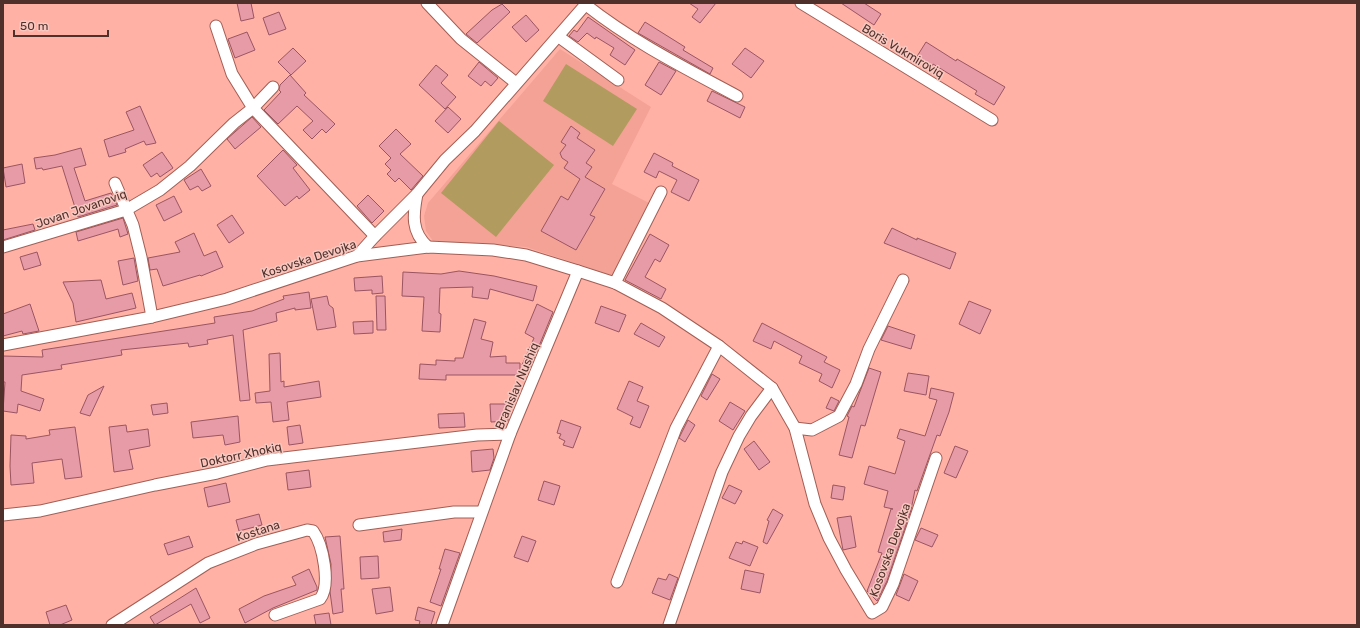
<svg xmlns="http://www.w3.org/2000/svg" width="1360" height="628" font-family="Rubik,sans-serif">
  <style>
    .built { fill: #f5a296 }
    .pitch { fill: #b29b5e }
    .building { fill: #e79ba7; stroke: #9b5562 }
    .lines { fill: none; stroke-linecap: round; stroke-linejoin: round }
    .minor-casing { stroke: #a35e54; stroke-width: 13 }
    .minor { stroke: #fff; stroke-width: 11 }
    .labels { text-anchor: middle; stroke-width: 3; stroke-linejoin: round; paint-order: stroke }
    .street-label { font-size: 12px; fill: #4f302b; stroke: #f8c8c0 }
  </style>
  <rect width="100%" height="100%" fill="#ffb1a5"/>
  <path class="built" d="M560,49L651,107L612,184L655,206L614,276L526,247L433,241L426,231L424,216L428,203Z"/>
  <g class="pitch">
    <path d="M566,64L637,109L613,146L543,101Z"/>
    <path d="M499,121L554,165L496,237L441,193Z"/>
  </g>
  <g class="building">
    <path d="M237,3H251L254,18L241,21Z"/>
    <path d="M689,3H716L700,23L692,17L698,9Z"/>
    <path d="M841,3H864L881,14L874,25Z"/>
    <path d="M502,4L510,12L477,43L466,34L492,10Z"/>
    <path d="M279,12L286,29L269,35L263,18Z"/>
    <path d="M526,15L539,30L526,42L512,27Z"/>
    <path d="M588,17L635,50L625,65L610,55L614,48L596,37L595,39L587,33L578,42L569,36L574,30L577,32Z"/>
    <path d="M645,22L685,47L683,50L713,68L710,74L638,33Z"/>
    <path d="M247,32L255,50L235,58L228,39Z"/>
    <path d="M926,42L956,61L957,59L1005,87L994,105L975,94L977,91L933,64L931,67L916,58Z"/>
    <path d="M293,48L306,61L291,75L278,62Z"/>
    <path d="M745,48L764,61L751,78L732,64Z"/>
    <path d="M479,62L498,78L491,86L485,81L481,86L468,76Z"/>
    <path d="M659,62L676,71L661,95L645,85Z"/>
    <path d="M436,65L448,75L441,83L456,97L445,109L419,85Z"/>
    <path d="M290,75L306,93L304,95L335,124L326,133L322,129L312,139L303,130L313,121L297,106L278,124L264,110L281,92L279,90L280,85Z"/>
    <path d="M712,91L745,107L740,118L707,101Z"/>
    <path d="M140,106L156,143L146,145L144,141L125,149L126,152L109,157L104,140L134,130L126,112Z"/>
    <path d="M448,107L461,119L448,133L435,121Z"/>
    <path d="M252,117L261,127L235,149L227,139Z"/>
    <path d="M571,126L580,133L577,138L595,150L586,163L592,167L585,177L605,189L590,215L595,217L576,250L541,231L561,196L568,200L580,179L564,168L568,162L562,158L560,153L566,145L561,142Z"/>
    <path d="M396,129L411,144L400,154L423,176L411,190L399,178L395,182L387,174L391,170L385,164L391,158L379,146Z"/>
    <path d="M81,148L86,165L74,168L85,201L111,193L117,205L78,217L62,166L43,170L42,168L36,169L34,158L55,155Z"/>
    <path d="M283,150L297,165L293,168L310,190L299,199L297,196L285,206L257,176Z"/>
    <path d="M162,152L173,168L160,177L157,173L151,177L143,165Z"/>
    <path d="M654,153L673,163L672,166L699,180L689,201L671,192L677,180L659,171L656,178L644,172Z"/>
    <path d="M22,164L25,183L6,187L3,168Z"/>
    <path d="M201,169L211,186L202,191L198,186L190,190L184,180Z"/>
    <path d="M368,195L384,211L372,223L357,206Z"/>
    <path d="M174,196L182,212L164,221L156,205Z"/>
    <path d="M232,215L244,233L229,243L217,225Z"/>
    <path d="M123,218L128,234L120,237L118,229L78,241L76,232Z"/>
    <path d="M33,224L35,230L3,240V230Z"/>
    <path d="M892,228L917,240V238L956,253L950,269L884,243Z"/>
    <path d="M194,233L204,256L216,251L223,267L201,276L200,275L163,286L157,269L150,270L148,258L180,252L175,242Z"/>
    <path d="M650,234L669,245L660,262L655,259L645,277L666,289L661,299L625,280Z"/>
    <path d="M37,252L41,265L24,270L20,257Z"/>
    <path d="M134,258L138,281L123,285L118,261Z"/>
    <path d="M459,271L494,276L537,286L533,301L490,289L488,299L472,297L473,287L440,288L439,313L441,314L440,332L422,331L424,297L402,296L403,272L441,274Z"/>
    <path d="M382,276L383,293L372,294V290L355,291L354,278Z"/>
    <path d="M101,280L106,299L132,293L136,308L76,322L73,303L63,282Z"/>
    <path d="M309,292L311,308L295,310V308L276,313L277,321L243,330L250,400L240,401L233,335L207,340L208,344L189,347L188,343L121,350L122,355L61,365L62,369L22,375L21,391L44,399L40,411L18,404L17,413L3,411L5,382H3V356L43,357L42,350L215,323L214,317L252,311L284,299L283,296Z"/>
    <path d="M327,296L329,305L333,308L336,327L317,330L311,299Z"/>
    <path d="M376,296H385L386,330H377Z"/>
    <path d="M969,301L991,310L980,334L959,324Z"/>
    <path d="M30,304L39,331L23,334L22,331L3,336V314Z"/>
    <path d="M537,304L553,312L530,368L522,365L534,338L525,333Z"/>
    <path d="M601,306L626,315L619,332L595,323Z"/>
    <path d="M474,319L486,322L481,339L493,342L490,357L506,356V363H520V375H446V380L419,379L420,364L436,365V360L455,361V358H463Z"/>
    <path d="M373,321V333L354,334L353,322Z"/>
    <path d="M641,323L665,337L659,347L634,334Z"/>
    <path d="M762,323L827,357L824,362L840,370L832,388L819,381L822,374L799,363L802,356L774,341L771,349L753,341Z"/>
    <path d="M888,326L915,335L911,349L881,340Z"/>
    <path d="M280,353L281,382L284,381V387L319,381L321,397L287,402L289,420L273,422L271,402L256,403L255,393L270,391L269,354Z"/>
    <path d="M869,368L881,372L865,426L861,425L852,458L839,455L849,417L847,416L852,406L854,407Z"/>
    <path d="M908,373L929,376L926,395L904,391Z"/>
    <path d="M712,374L720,379L707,400L701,396Z"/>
    <path d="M629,381L643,387L637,401L649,406L640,428L630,424L633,417L617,409Z"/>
    <path d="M104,386L90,416L80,413L88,395Z"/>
    <path d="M931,388L954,393L949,412L940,436L937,435L917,491L915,490L911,510L887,581L877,601L867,591L882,553L878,552L891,509H893L884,507L888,491L864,484L869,466L895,474L905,441L897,438L900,429L925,436L937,400L929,398Z"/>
    <path d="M831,397L839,401L834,411L826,408Z"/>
    <path d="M730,402L745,411L733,430L719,421Z"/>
    <path d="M167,403L168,413L153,415L151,405Z"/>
    <path d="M490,404H508V421L491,422Z"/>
    <path d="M464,413L465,427L439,428L438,414Z"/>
    <path d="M238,416L240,442L225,445L223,435L193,438L191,422Z"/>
    <path d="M561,420L581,427L573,448L563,445L565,441L559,438L561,434L557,433Z"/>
    <path d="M688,420L695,425L685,442L679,438Z"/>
    <path d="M126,425L127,432L148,429L150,446L129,450L133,469L114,472L109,427Z"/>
    <path d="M300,425L303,443L289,445L287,427Z"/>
    <path d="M75,427L82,477L65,479L62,459L32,463L34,483L11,485L10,466L11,435L26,436V439L50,435L49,430Z"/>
    <path d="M754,441L770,462L759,470L744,449Z"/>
    <path d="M955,446L968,451L956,478L944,473Z"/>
    <path d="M493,449L494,458L490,470L472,472L471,451Z"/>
    <path d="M309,470L311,487L288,490L286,473Z"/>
    <path d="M544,481L560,486L554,505L538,500Z"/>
    <path d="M226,483L230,502L208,507L204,488Z"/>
    <path d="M729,485L742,491L735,504L722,498Z"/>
    <path d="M833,485L845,487L843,500L831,498Z"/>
    <path d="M773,509L783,515L767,544L763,542L769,521L767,520Z"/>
    <path d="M259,514L262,525L239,531L236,520Z"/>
    <path d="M851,516L856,547L843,550L837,518Z"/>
    <path d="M921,528L938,535L932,547L915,540Z"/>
    <path d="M402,529L401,540L384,542L383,532Z"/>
    <path d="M189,536L193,547L168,555L164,544Z"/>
    <path d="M340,536L344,589H341L343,612L333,614L330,592L331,564L325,537Z"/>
    <path d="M522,536L536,541L528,562L514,557Z"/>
    <path d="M743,541L758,547L750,566L729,558L736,542L742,544Z"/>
    <path d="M445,549L460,553L441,606L430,602L441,569H439Z"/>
    <path d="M378,556L379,578L361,579L360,557Z"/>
    <path d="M309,569L317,587V590L273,608L245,623L239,609L264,596L296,585L292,577Z"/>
    <path d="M745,570L764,574L760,593L741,589Z"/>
    <path d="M669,574L678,578L670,600L652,593L658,578L666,580Z"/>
    <path d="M904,574L918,581L909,601L896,595Z"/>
    <path d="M390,587L393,611L376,614L372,589Z"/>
    <path d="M196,588L210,618L200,623L191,604L155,625L150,617Z"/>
    <path d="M66,605L72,620L60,625H50L46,612Z"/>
    <path d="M418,607L435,612L431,625H419L420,621L415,620Z"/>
    <path d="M329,613L331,625H316L314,615Z"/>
  </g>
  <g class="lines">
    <g class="minor-casing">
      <g id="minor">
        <path d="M427,3L461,39L516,83"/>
        <path d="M801,3L992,120"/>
        <path d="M586,5C633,42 685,68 737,96"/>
        <path d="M216,26L232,74L253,108L375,236"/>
        <path d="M559,37L618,80"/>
        <path d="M115,183L133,225L141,257L152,317"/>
        <path d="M417,194C413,215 411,232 428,247"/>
        <path d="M3,247L126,210L160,190L190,166L234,123L253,108L273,87"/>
        <path d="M357,256L375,236L417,194L445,160L475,131L587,3"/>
        <path d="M615,283L661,192"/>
        <path d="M3,345L152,317L227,299L357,256L404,250L428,247L493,250L526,255L578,271L615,283L662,308L719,346L772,388L795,428L815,504L829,538L846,570L872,613L882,607L893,584L936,458"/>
        <path d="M795,428L812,430L839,416L856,384L869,349L903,280"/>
        <path d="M3,515L40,511L155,485L217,473L267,460L477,435L510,434"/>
        <path d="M359,525L454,512H481"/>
        <path d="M617,582L676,428L719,346"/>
        <path d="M112,625L208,563L256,544L307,530L313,531C323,545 331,585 320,599L275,615"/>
        <path d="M442,625L510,434L578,271"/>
        <path d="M669,625L722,472L739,436L751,416L772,388"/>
      </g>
    </g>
    <use href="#minor" class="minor"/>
  </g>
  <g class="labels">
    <g class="street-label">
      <text transform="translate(903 51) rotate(31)" y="4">Boris Vukmiroviq</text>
      <text transform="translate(81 209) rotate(-19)" y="4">Jovan Jovanoviq</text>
      <text transform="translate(309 259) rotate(-18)" y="4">Kosovska Devojka</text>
      <text transform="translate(517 386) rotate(-67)" y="4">Branislav Nushiq</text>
      <text transform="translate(241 455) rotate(-12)" y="4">Doktorr Xhokiq</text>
      <text transform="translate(258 531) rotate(-18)" y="4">Kostana</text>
      <text transform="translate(890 550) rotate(-70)" y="4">Kosovska Devojka</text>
    </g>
  </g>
  <rect width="1360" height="628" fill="none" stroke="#4f302b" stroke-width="8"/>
  <path d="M14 30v6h94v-6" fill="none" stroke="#4f302b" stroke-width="2"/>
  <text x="20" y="30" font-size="12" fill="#4f302b" stroke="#f8c8c0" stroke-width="3" paint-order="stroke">50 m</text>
</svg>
